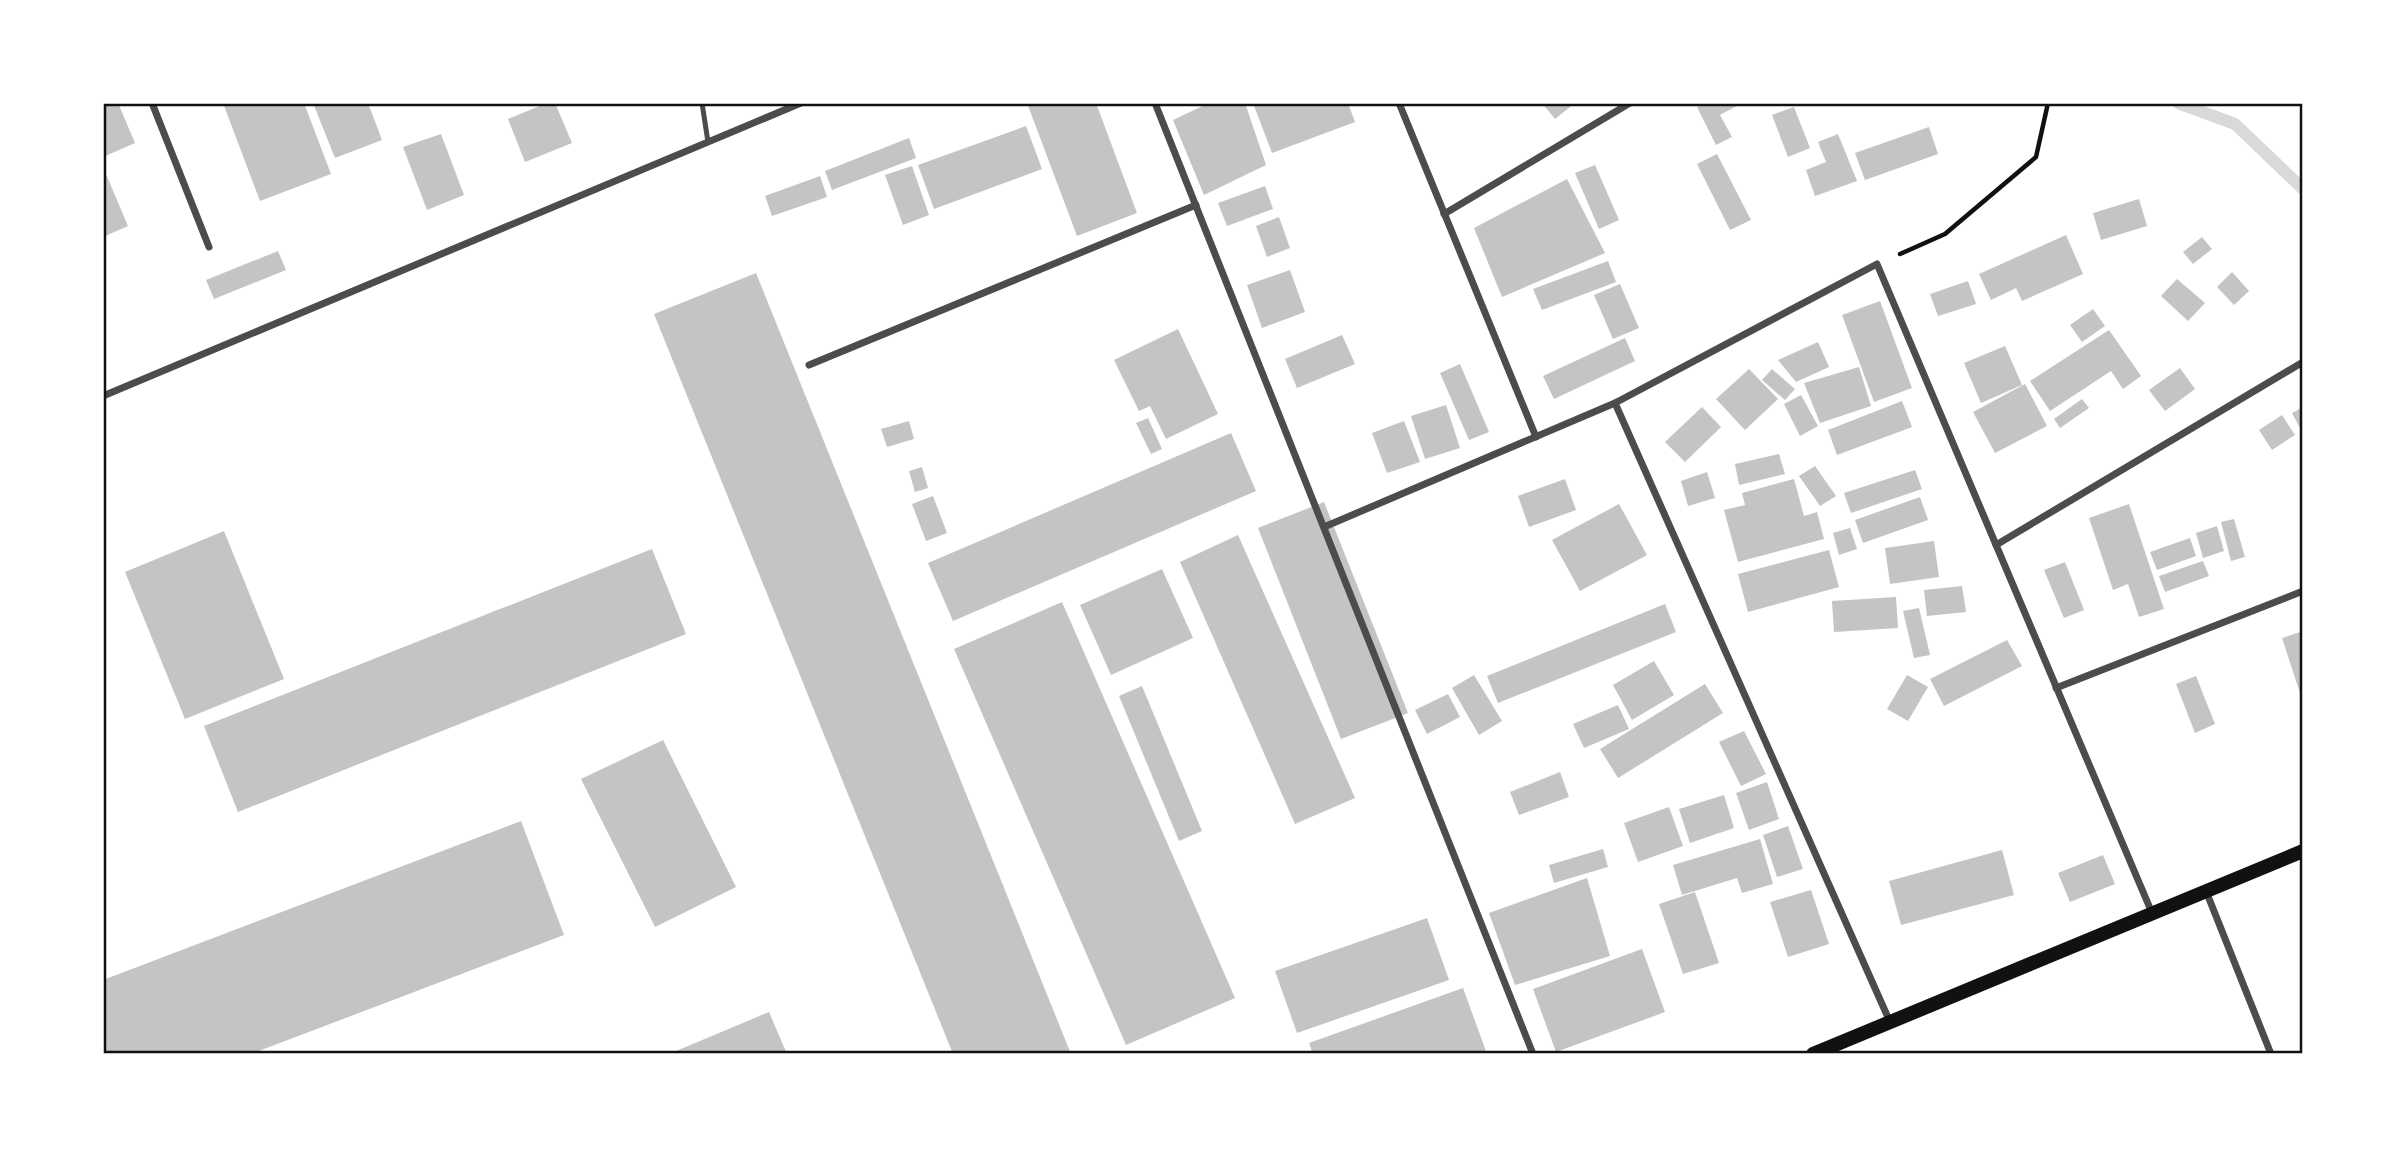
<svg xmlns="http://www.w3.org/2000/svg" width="2406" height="1157" font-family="'Fira Sans',sans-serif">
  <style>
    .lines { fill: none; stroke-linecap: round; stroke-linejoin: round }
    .stream { stroke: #d9d9d9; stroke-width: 12 }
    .building { fill: #c4c4c4 }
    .path { stroke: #111; stroke-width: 4.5 }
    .service { stroke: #4c4c4c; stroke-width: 5 }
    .minor { stroke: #4c4c4c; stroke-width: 7 }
    .secondary { stroke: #111; stroke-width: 14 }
    .neatline { fill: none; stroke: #111; stroke-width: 2.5 }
  </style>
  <rect width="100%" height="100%" fill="#fff"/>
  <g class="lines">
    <path class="stream" d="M2178,103L2235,124L2303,189"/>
  </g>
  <g class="building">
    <path d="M103,103H118L135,143L103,157Z"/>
    <path d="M223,103H304L331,174L260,201Z"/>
    <path d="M313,103H368L382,140L335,158Z"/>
    <path d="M547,103H555L572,143L525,162L508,119Z"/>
    <path d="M1027,103H1096L1137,213L1077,236Z"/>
    <path d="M1209,103H1245L1266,165L1204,195L1173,120Z"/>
    <path d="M1253,103H1348L1355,122L1272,153Z"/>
    <path d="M1542,103H1575L1555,119Z"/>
    <path d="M1703,103H1742L1720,115L1732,137L1716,145L1697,107Z"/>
    <path d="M1794,107L1810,148L1788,157L1772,115Z"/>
    <path d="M1026,126L1042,169L934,209L918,165Z"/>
    <path d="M1929,127L1938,154L1865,180L1855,153Z"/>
    <path d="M441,134L464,195L427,210L403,147Z"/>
    <path d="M1838,134L1857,181L1815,196L1806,170L1826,162L1818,142Z"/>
    <path d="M909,138L916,158L832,190L825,171Z"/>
    <path d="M1717,154L1751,220L1730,230L1697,164Z"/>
    <path d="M1595,165L1619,220L1599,229L1575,173Z"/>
    <path d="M912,166L929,215L903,225L885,175Z"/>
    <path d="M103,167L128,226L103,237Z"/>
    <path d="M820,176L827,197L772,216L765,196Z"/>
    <path d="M1567,179L1605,253L1502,297L1474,228Z"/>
    <path d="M1265,186L1273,209L1227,226L1218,203Z"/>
    <path d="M2139,199L2147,226L2101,240L2093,213Z"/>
    <path d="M1279,217L1290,248L1267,257L1256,226Z"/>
    <path d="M2066,235L2083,274L2022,301L2016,288L1991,300L1979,274Z"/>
    <path d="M2202,237L2212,249L2193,264L2183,252Z"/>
    <path d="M278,251L286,270L214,299L206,280Z"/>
    <path d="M1608,261L1616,282L1542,310L1533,289Z"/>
    <path d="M1290,270L1305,312L1262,328L1247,285Z"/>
    <path d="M2232,272L2249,291L2234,305L2217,287Z"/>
    <path d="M756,273L1071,1054H953L654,314Z"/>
    <path d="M2177,279L2205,303L2188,321L2161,296Z"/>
    <path d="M1968,281L1976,304L1938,316L1930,294Z"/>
    <path d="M1620,284L1639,328L1613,339L1594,295Z"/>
    <path d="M1880,301L1912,388L1874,402L1842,315Z"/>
    <path d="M2093,309L2105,326L2082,342L2070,325Z"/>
    <path d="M1178,329L1218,414L1166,439L1150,406L1139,411L1114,360Z"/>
    <path d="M2109,330L2141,376L2123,389L2111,371L2050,411L2030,381Z"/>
    <path d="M1342,335L1355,364L1297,388L1285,359Z"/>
    <path d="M1625,338L1635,361L1554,399L1543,376Z"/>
    <path d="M1818,342L1829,367L1796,382L1778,360Z"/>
    <path d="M2005,346L2022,385L1981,403L1964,363Z"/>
    <path d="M1460,364L1489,432L1469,440L1440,373Z"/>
    <path d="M1859,367L1871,406L1820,423L1804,383Z"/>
    <path d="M2180,368L2195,389L2165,411L2149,390Z"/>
    <path d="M1749,369L1778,399L1745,430L1716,399Z"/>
    <path d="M1772,369L1795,389L1785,400L1762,380Z"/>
    <path d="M2025,384L2047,426L1995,453L1973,412Z"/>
    <path d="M1801,395L1818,426L1800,436L1784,404Z"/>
    <path d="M2082,399L2089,408L2060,428L2054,419Z"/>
    <path d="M1902,401L1912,427L1837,455L1828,430Z"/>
    <path d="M1446,405L1460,448L1425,459L1411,416Z"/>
    <path d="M1702,407L1721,427L1685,462L1665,442Z"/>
    <path d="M2303,407V429L2301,430L2292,413Z"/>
    <path d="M2282,415L2295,435L2272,450L2259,430Z"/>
    <path d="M1148,418L1162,449L1151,454L1136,423Z"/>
    <path d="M909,421L914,439L887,447L881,429Z"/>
    <path d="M1404,421L1420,462L1387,473L1372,433Z"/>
    <path d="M1231,433L1256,491L953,621L928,563Z"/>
    <path d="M1779,454L1785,474L1739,485L1735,464Z"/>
    <path d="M1815,466L1836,496L1820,506L1799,476Z"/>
    <path d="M922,467L928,488L915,492L909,471Z"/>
    <path d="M1915,470L1922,489L1851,513L1844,493Z"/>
    <path d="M1707,472L1715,498L1688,506L1681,481Z"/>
    <path d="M1565,479L1576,510L1529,527L1518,496Z"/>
    <path d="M1794,479L1804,516L1817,512L1824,539L1738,562L1724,510L1745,505L1742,493Z"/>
    <path d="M933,496L947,533L926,541L912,504Z"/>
    <path d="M1920,497L1928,520L1863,543L1855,520Z"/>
    <path d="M1324,502L1408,713L1341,739L1258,528Z"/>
    <path d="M1619,504L1647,555L1580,591L1552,540Z"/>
    <path d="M2129,504L2164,609L2139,617L2128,584L2113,590L2089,518Z"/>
    <path d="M2234,519L2245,557L2231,561L2221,522Z"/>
    <path d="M2217,526L2224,551L2203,558L2196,533Z"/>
    <path d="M1850,528L1857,549L1839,555L1833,533Z"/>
    <path d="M224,531L284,679L185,719L125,572Z"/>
    <path d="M1238,535L1355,798L1295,824L1180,562Z"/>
    <path d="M2190,538L2196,556L2157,570L2150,552Z"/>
    <path d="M1934,541L1939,577L1890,584L1885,548Z"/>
    <path d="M652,549L686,634L238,812L204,726Z"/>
    <path d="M1829,550L1839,587L1748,612L1738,574Z"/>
    <path d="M2203,561L2209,576L2165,592L2159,576Z"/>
    <path d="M2065,562L2084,610L2064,618L2044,570Z"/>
    <path d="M1162,569L1193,638L1111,675L1080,605Z"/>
    <path d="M1962,586L1966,612L1927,616L1924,590Z"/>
    <path d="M1896,597L1898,628L1834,632L1832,601Z"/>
    <path d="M1062,602L1235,998L1126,1045L954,649Z"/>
    <path d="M1665,604L1676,632L1498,703L1487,676Z"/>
    <path d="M1919,608L1930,655L1914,658L1903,611Z"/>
    <path d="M2303,631V692L2300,693L2282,638Z"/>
    <path d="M2007,640L2022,666L1944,706L1930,679Z"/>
    <path d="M1654,661L1674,695L1632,720L1613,685Z"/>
    <path d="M1474,675L1502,721L1479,735L1452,688Z"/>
    <path d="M1907,675L1928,687L1908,721L1887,709Z"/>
    <path d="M2196,676L2215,724L2195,733L2176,684Z"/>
    <path d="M1705,684L1723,713L1618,778L1600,749Z"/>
    <path d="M1142,686L1202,831L1179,841L1119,696Z"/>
    <path d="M1448,694L1460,717L1427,734L1415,710Z"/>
    <path d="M1618,705L1629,729L1584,748L1573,724Z"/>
    <path d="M1744,731L1766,774L1741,786L1719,742Z"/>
    <path d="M663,740L736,887L655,927L581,779Z"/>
    <path d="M1560,772L1569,797L1519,815L1510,792Z"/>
    <path d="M1767,782L1779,819L1749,830L1736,793Z"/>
    <path d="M1724,795L1734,828L1690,843L1679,809Z"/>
    <path d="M1669,807L1683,846L1638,862L1624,823Z"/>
    <path d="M521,821L564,935L251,1054H103V980Z"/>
    <path d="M1788,826L1803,869L1777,877L1763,835Z"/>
    <path d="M1760,839L1773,884L1742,893L1737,878L1682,895L1673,865Z"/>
    <path d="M1603,849L1608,867L1554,883L1549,865Z"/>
    <path d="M2002,850L2014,895L1901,925L1889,881Z"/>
    <path d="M2103,855L2115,884L2070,902L2058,873Z"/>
    <path d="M1587,878L1610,956L1515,985L1489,913Z"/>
    <path d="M1811,890L1829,944L1788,957L1770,902Z"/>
    <path d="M1695,892L1719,963L1683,974L1659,904Z"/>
    <path d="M1427,918L1449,980L1297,1033L1275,971Z"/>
    <path d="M1642,949L1665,1012L1556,1052L1533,989Z"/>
    <path d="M1463,988L1487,1054H1313L1309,1043Z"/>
    <path d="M769,1012L787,1054H669Z"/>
  </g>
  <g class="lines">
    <path class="path" d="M1900,254L1945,234L2036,157L2048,103"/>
    <path class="service" d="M702,103L708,142"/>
    <g class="minor">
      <path d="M152,103L209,247"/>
      <path d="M1155,103L1533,1054"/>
      <path d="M1399,103L1536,437"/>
      <path d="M1444,214L1630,103"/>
      <path d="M809,365L1196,205"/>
      <path d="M103,396L801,103"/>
      <path d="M1615,403L1890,1022"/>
      <path d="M1324,527L1615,403L1877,264L2152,913"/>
      <path d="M1996,545L2303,362"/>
      <path d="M2056,688L2303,591"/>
      <path d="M2206,891L2271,1054"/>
    </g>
    <path class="secondary" d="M1813,1054L2303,851"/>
  </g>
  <rect width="2406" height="1157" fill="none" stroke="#ffffff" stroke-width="210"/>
  <rect x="105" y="105" width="2196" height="947" class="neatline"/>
</svg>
